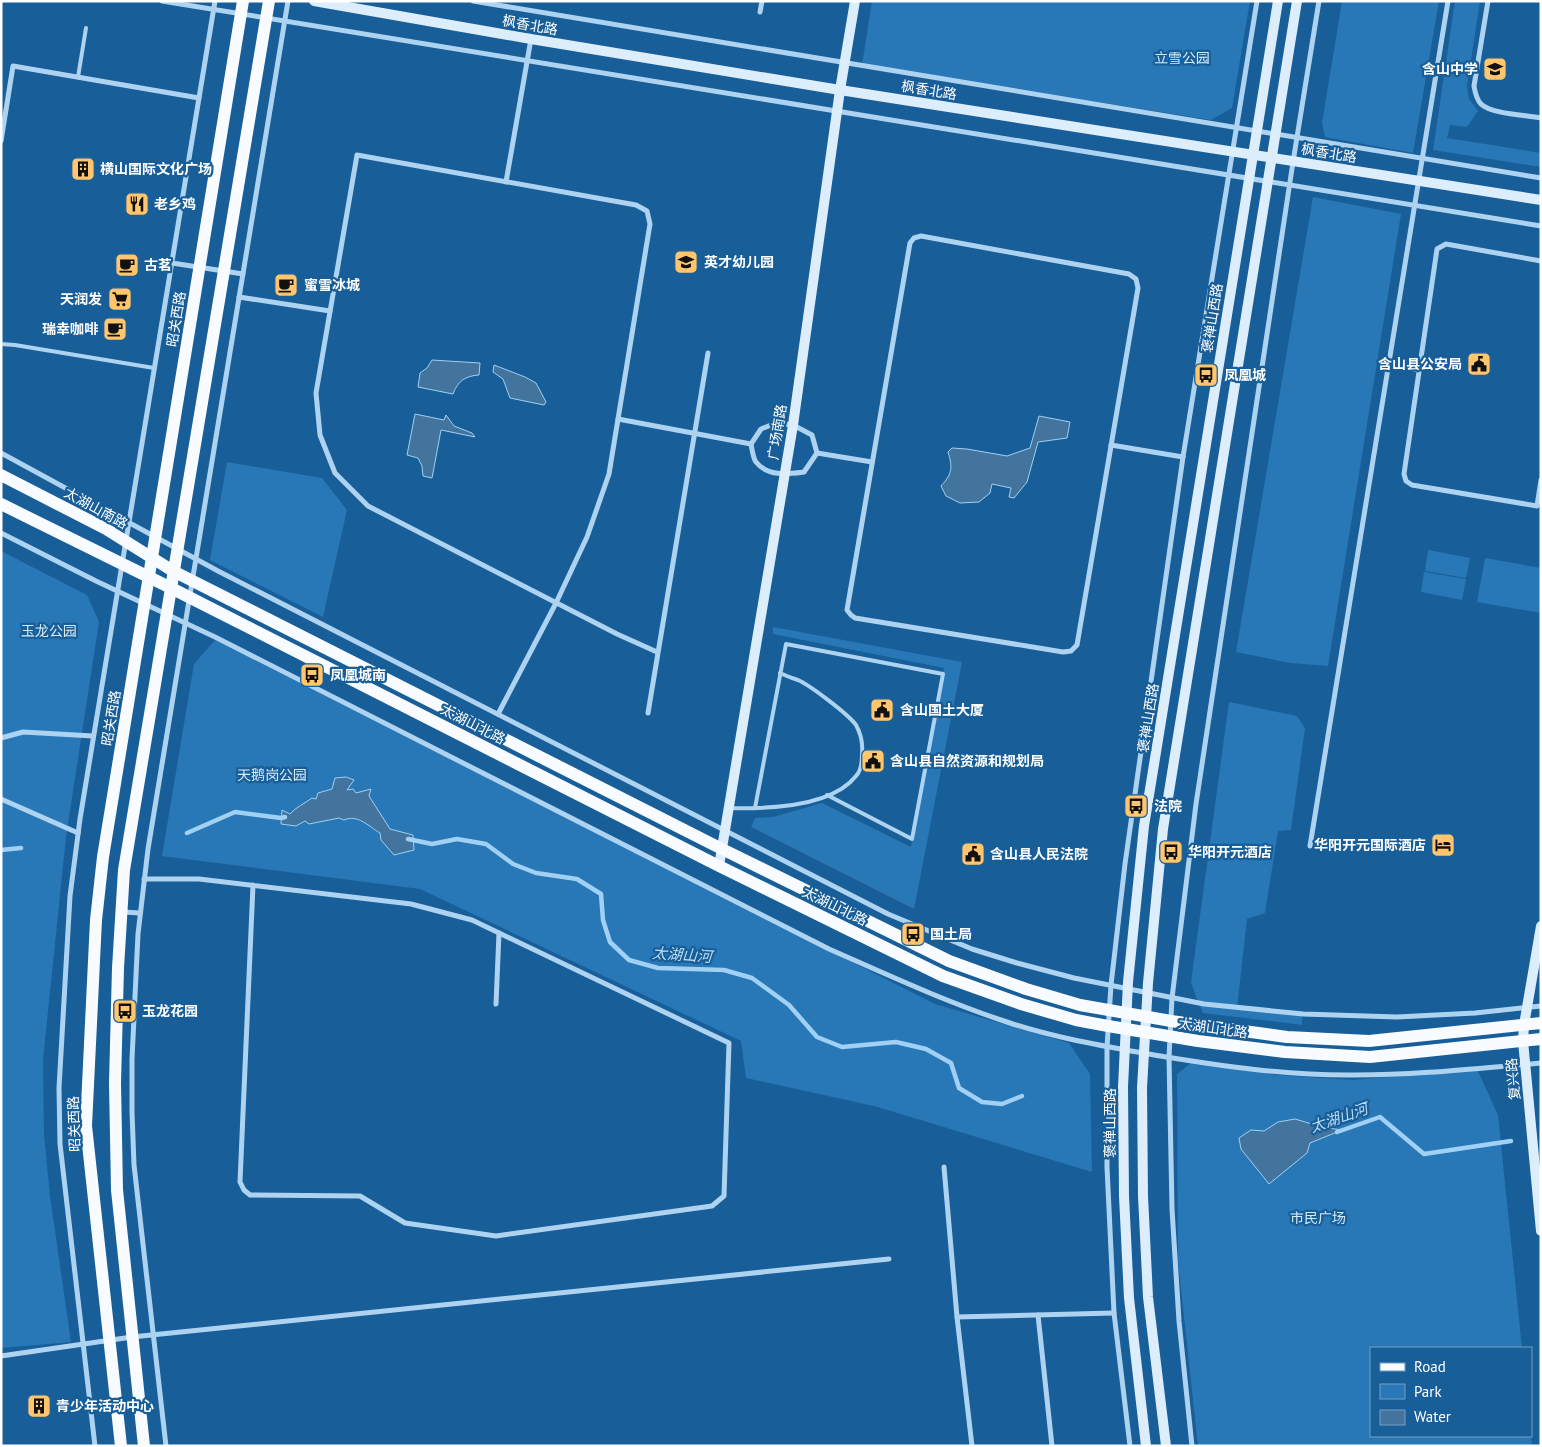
<svg xmlns="http://www.w3.org/2000/svg" width="1542" height="1447" font-family="'PT Sans','Noto Sans SC',sans-serif">
  <style>
    .green { fill: #2877b6 }
    .water { fill: #43749e; stroke: #a0d0f4 }
    .lines { fill: none; stroke-linecap: round; stroke-linejoin: round }
    .stream { stroke: #a0d0f4; stroke-width: 4.5 }
    .lane { stroke: #add3f1; stroke-width: 4 }
    .street { stroke: #add3f1; stroke-width: 5 }
    .secondary { stroke: #dcedfc; stroke-width: 10 }
    .primary { stroke: #f8fbff; stroke-width: 12 }
    .labels { text-anchor: middle; stroke-width: 4.5; stroke-linejoin: round; paint-order: stroke }
    .street-label { font-size: 14px; fill: #fff; stroke: #185e99 }
    .park-label { font-size: 14px; fill: #d5ebfc; stroke: #185e99 }
    .poi-label { font-size: 14px; font-weight: bold; fill: #fff; stroke: #185e99; text-anchor: start }
    .water-label { font-size: 15px; font-style: italic; fill: #baddf8; stroke: #185e99 }
  </style>
  <rect width="100%" height="100%" fill="#185e99"/>
  <g class="green">
    <path d="M872,1H1250L1232,108L1211,120L862,65Z"/>
    <path d="M1342,1H1439L1413,153L1325,137L1322,123Z"/>
    <path d="M1455,1H1480L1467,86L1469,99L1478,111L1467,127L1450,125L1447,138L1541,153V167L1433,150Z"/>
    <path d="M1313,197L1401,214L1328,666L1290,663L1236,652Z"/>
    <path d="M227,462L322,478L347,510L323,617L210,560Z"/>
    <path d="M1428,550L1470,558L1466,578L1425,571Z"/>
    <path d="M1,551L87,595L99,622L66,837L43,1060L44,1134L50,1196L71,1342L1,1348Z"/>
    <path d="M1485,558L1541,568V613L1477,602Z"/>
    <path d="M1424,572L1466,579L1462,600L1421,592Z"/>
    <path d="M773,627L962,662L914,909L751,827L755,818L773,817L822,803L911,847L944,668L773,634Z"/>
    <path d="M215,640L935,1004L1069,1043L1090,1074L1092,1172L874,1106L746,1078L741,1041L420,889L162,856L194,664Z"/>
    <path d="M1229,702L1297,716L1305,728L1291,830L1278,831L1265,913L1247,919L1237,1008L1302,1016V1025L1203,1013L1196,997L1191,982Z"/>
    <path d="M1192,1062L1277,1075L1353,1080L1477,1069L1498,1115L1522,1348H1371V1436H1531L1532,1446H1198L1178,1261L1177,1074Z"/>
  </g>
  <g class="water">
    <path d="M432,360L480,363L479,375C465,376 458,381 453,394L418,387L420,373L427,368Z"/>
    <path d="M494,365L525,377L536,383L546,402L544,405L510,398L503,379L493,372Z"/>
    <path d="M415,414L444,420L446,415L454,426L472,433L475,437L441,430L432,478L423,476L422,466L418,458L407,455Z"/>
    <path d="M1039,416L1070,422L1067,438L1038,442L1027,482L1014,498L1009,497L1011,488L992,484L990,493L979,502L960,503L946,496L941,486C952,474 953,468 948,452L952,448L967,449L1007,456L1030,448Z"/>
    <path d="M346,777L354,780L347,790L353,789L356,793L371,789L369,796L390,829L413,835L414,850L394,855L381,840L380,833C368,826 358,814 344,820L339,818L309,824L305,821L296,826L281,824L282,810L290,814C296,807 304,804 312,798L316,799L318,793L332,789L335,778Z"/>
    <path d="M1295,1119L1322,1127L1342,1130L1310,1143L1307,1153L1269,1184L1241,1149L1239,1138L1251,1130L1264,1131L1278,1122Z"/>
  </g>
  <g class="lines">
    <g class="stream">
      <path d="M187,833L235,812L281,818L285,817"/>
      <path d="M408,839L432,844L457,839L486,844L513,864L536,873L577,879L601,894L603,920L610,942L629,960L658,968L724,970L752,978L789,1005L817,1037L842,1047L896,1042L926,1049L951,1063L959,1088L982,1102L1002,1104L1022,1096"/>
      <path d="M1,850L21,848"/>
      <path d="M1337,1132L1380,1117L1424,1154L1511,1141"/>
    </g>
    <g class="lane">
      <path d="M78,77L86,28"/>
      <path d="M1,344L15,345L154,368"/>
      <path d="M729,808C766,809 831,808 856,776C861,771 862,761 862,754C863,744 861,734 856,725C848,714 811,686 798,680C792,678 786,676 780,673"/>
      <path d="M755,808L786,644L943,674L912,839L827,795"/>
    </g>
    <g class="street">
      <path d="M162,1L1541,226"/>
      <path d="M473,1L1541,178"/>
      <path d="M1488,1L1474,86C1475,92 1476,99 1481,104C1491,114 1526,115 1541,118"/>
      <path d="M760,12L762,1"/>
      <path d="M1,141L13,66L199,98"/>
      <path d="M506,182L531,39"/>
      <path d="M921,236L1129,274L1136,279L1138,288L1077,645L1071,651L1063,652L855,618L851,615L847,610L910,243L914,238Z"/>
      <path d="M1541,261L1446,244L1437,249L1404,474L1406,481L1412,485L1537,506L1541,480"/>
      <path d="M172,263L243,274"/>
      <path d="M239,297L330,311"/>
      <path d="M1389,364L1419,370"/>
      <path d="M618,419L751,444"/>
      <path d="M776,423L793,425L812,435L817,453L804,472C788,474 768,477 756,462C753,458 752,449 751,444L761,429Z"/>
      <path d="M1111,445L1183,457"/>
      <path d="M1,453L218,571L888,914L972,949L1017,963L1074,978L1204,1004L1303,1014L1397,1017L1475,1013L1541,1006"/>
      <path d="M817,453L872,462"/>
      <path d="M1,533L96,581L215,637L829,949C888,975 946,1002 1007,1022C1055,1038 1104,1046 1154,1055C1221,1066 1288,1076 1356,1075C1418,1075 1480,1068 1541,1063"/>
      <path d="M648,713L708,353"/>
      <path d="M498,714L556,603L587,537L609,474L650,224L647,211L636,205L357,155L316,393L320,435L335,473L368,506L617,634L657,652"/>
      <path d="M1,738L23,732L93,736"/>
      <path d="M1,799L78,833"/>
      <path d="M1310,846L1448,1"/>
      <path d="M144,879H199L411,904L472,920L729,1043L724,1196L712,1206L496,1236L405,1223L360,1196L250,1195L244,1190L240,1182L253,885"/>
      <path d="M123,912L140,913"/>
      <path d="M496,1004L499,933"/>
      <path d="M944,1167L957,1317L972,1446"/>
      <path d="M1038,1315L1052,1446"/>
      <path d="M957,1317L1114,1313"/>
      <path d="M1,1356L132,1337L889,1259"/>
      <path d="M95,1446L60,1144L59,1088L70,896L80,819L215,1"/>
      <path d="M166,1446L134,1165L132,1112V1059L138,934L148,849L288,1"/>
      <path d="M1130,1446L1114,1313L1107,1167V1047L1111,985L1125,864L1183,457L1257,1"/>
      <path d="M1192,1446L1179,1321L1172,1209L1169,1057L1172,998L1196,804L1293,162L1319,1"/>
    </g>
    <g class="secondary">
      <path d="M314,1L531,39L840,90L1541,200"/>
      <path d="M719,866L793,425L840,90L855,1"/>
      <path d="M1541,926L1524,1025L1523,1041L1541,1231"/>
      <path d="M1146,1446L1129,1298L1124,1196L1123,1087L1128,982L1144,826L1278,1"/>
      <path d="M1166,1446L1148,1297L1143,1196L1142,1088L1148,983L1163,829L1297,1"/>
    </g>
    <g class="primary">
      <path d="M1,475L106,529L173,571L722,849L949,961L1026,989L1080,1005L1171,1021L1287,1037L1369,1041L1541,1023"/>
      <path d="M1,504L171,588L719,866L943,976L1021,1004L1076,1020L1108,1026L1198,1041L1285,1052L1370,1057L1541,1039"/>
      <path d="M121,1446L86,1126L96,920L103,857L243,1"/>
      <path d="M144,1446L117,1190L115,1083L118,968L124,870L269,1"/>
    </g>
  </g>
  <defs>
    <g id="school-square" transform="scale(1.25)"><rect x="-9" y="-9" width="18" height="18" rx="4" fill="#ffc66e" stroke="#185e99"/><path d="M0-5L7-2L0 1L-7-2ZM-4 1L0 2.5L4 1V4Q0 6-4 4Z" fill="#111"/></g>
    <g id="building-square" transform="scale(1.25)"><rect x="-9" y="-9" width="18" height="18" rx="4" fill="#ffc66e" stroke="#185e99"/><path d="M-4-6H4V6H1V3H-1V6H-4ZM-2.5-4.3h1.7v1.8h-1.7ZM.8-4.3h1.7v1.8H.8ZM-2.5-1h1.7V.8h-1.7ZM.8-1h1.7V.8H.8Z" fill="#111"/></g>
    <g id="restaurant-square" transform="scale(1.25)"><rect x="-9" y="-9" width="18" height="18" rx="4" fill="#ffc66e" stroke="#185e99"/><path d="M-5-6h1v4h1v-4h1v4h1v-4h1v5L-1.5 .5V6h-2V.5L-5-1ZM5-6V6H3V1.5H1.5Q1.5-4 5-6Z" fill="#111"/></g>
    <g id="cafe-square" transform="scale(1.25)"><rect x="-9" y="-9" width="18" height="18" rx="4" fill="#ffc66e" stroke="#185e99"/><path d="M-5.5-4.5H6V0H3Q3 3.5 0 3.5H-2.5Q-5.5 3.5-5.5 0ZM3-3.2v2h1.7v-2ZM-6 4.5H4V6H-6Z" fill="#111"/></g>
    <g id="supermarket-square" transform="scale(1.25)"><rect x="-9" y="-9" width="18" height="18" rx="4" fill="#ffc66e" stroke="#185e99"/><path d="M-6-5.5h2.5l.6 2H6L4.5 2H-2.5L-4.4-4H-6ZM-1.5 3.2a1.3 1.3 0 1 0 .1 0ZM3 3.2a1.3 1.3 0 1 0 .1 0Z" fill="#111"/></g>
    <g id="civic-square" transform="scale(1.25)"><rect x="-9" y="-9" width="18" height="18" rx="4" fill="#ffc66e" stroke="#185e99"/><path d="M-.6-6.5H3V-4.5H.6V-3L4-1V1h2V6H-6V1h2V-1L-.6-3ZM-1.2 2.5V6h2.4V2.5Z" fill="#111"/></g>
    <g id="bus-square" transform="scale(1.25)"><rect x="-9" y="-9" width="18" height="18" rx="4" fill="#ffc66e" stroke="#185e99"/><path d="M-5-6H5V4H4V6H2V4H-2V6H-4V4H-5ZM-3.5-4V0h7V-4ZM-3.5 1.2v1.5H-2V1.2ZM2 1.2v1.5H3.5V1.2Z" fill="#111"/></g>
    <g id="hotel-square" transform="scale(1.25)"><rect x="-9" y="-9" width="18" height="18" rx="4" fill="#ffc66e" stroke="#185e99"/><path d="M-6-4.5h1.5V1H6V5H4.5V3h-9V5H-6ZM-4 0a1.8 1.8 0 1 1 3.6 0ZM.5 0V-2.5h3Q6-2.5 6 0Z" fill="#111"/></g>
  </defs>
  <g fill-rule="evenodd">
    <use href="#school-square" x="1495" y="69"/>
    <use href="#building-square" x="83" y="169"/>
    <use href="#restaurant-square" x="137" y="204"/>
    <use href="#school-square" x="686" y="262"/>
    <use href="#cafe-square" x="127" y="265"/>
    <use href="#cafe-square" x="286" y="285"/>
    <use href="#supermarket-square" x="120" y="299"/>
    <use href="#cafe-square" x="115" y="329"/>
    <use href="#civic-square" x="1479" y="364"/>
    <use href="#bus-square" x="1206" y="375"/>
    <use href="#bus-square" x="312" y="675"/>
    <use href="#civic-square" x="882" y="710"/>
    <use href="#civic-square" x="873" y="761"/>
    <use href="#bus-square" x="1136" y="806"/>
    <use href="#hotel-square" x="1443" y="845"/>
    <use href="#bus-square" x="1171" y="852"/>
    <use href="#civic-square" x="973" y="854"/>
    <use href="#bus-square" x="913" y="934"/>
    <use href="#bus-square" x="125" y="1011"/>
    <use href="#building-square" x="39" y="1406"/>
  </g>
  <g class="labels">
    <g class="street-label">
      <text transform="translate(530 25) rotate(10)" y="5">枫香北路</text>
      <text transform="translate(929 90) rotate(9)" y="5">枫香北路</text>
      <text transform="translate(1329 153) rotate(9)" y="5">枫香北路</text>
      <text transform="translate(1212 318) rotate(-81)" y="5">褒禅山西路</text>
      <text transform="translate(176 319) rotate(-81)" y="5">昭关西路</text>
      <text transform="translate(777 432) rotate(-81)" y="5">广场南路</text>
      <text transform="translate(96 508) rotate(29)" y="5">太湖山南路</text>
      <text transform="translate(111 718) rotate(-81)" y="5">昭关西路</text>
      <text transform="translate(1148 718) rotate(-81)" y="5">褒禅山西路</text>
      <text transform="translate(473 724) rotate(27)" y="5">太湖山北路</text>
      <text transform="translate(835 906) rotate(26)" y="5">太湖山北路</text>
      <text transform="translate(1213 1028) rotate(8)" y="5">太湖山北路</text>
      <text transform="translate(1513 1079) rotate(-95)" y="5">复兴路</text>
      <text transform="translate(1110 1123) rotate(-90)" y="5">褒禅山西路</text>
      <text transform="translate(74 1124) rotate(-92)" y="5">昭关西路</text>
    </g>
    <g class="park-label">
      <text x="1182" y="63">立雪公园</text>
      <text x="49" y="636">玉龙公园</text>
      <text x="272" y="780">天鹅岗公园</text>
      <text x="1318" y="1223">市民广场</text>
    </g>
    <g class="poi-label">
      <text x="1478" y="74" text-anchor="end">含山中学</text>
      <text x="100" y="174">横山国际文化广场</text>
      <text x="154" y="209">老乡鸡</text>
      <text x="704" y="267">英才幼儿园</text>
      <text x="144" y="270">古茗</text>
      <text x="304" y="290">蜜雪冰城</text>
      <text x="102" y="304" text-anchor="end">天润发</text>
      <text x="98" y="334" text-anchor="end">瑞幸咖啡</text>
      <text x="1462" y="369" text-anchor="end">含山县公安局</text>
      <text x="1224" y="380">凤凰城</text>
      <text x="330" y="680">凤凰城南</text>
      <text x="900" y="715">含山国土大厦</text>
      <text x="890" y="766">含山县自然资源和规划局</text>
      <text x="1154" y="811">法院</text>
      <text x="1426" y="850" text-anchor="end">华阳开元国际酒店</text>
      <text x="1188" y="857">华阳开元酒店</text>
      <text x="990" y="859">含山县人民法院</text>
      <text x="930" y="939">国土局</text>
      <text x="142" y="1016">玉龙花园</text>
      <text x="56" y="1411">青少年活动中心</text>
    </g>
    <g class="water-label">
      <text transform="translate(682 955) rotate(4)" y="5">太湖山河</text>
      <text transform="translate(1339 1118) rotate(-19)" y="5">太湖山河</text>
    </g>
  </g>
  <rect width="1542" height="1447" fill="none" stroke="#ffffff" stroke-width="5"/>
  <rect x="1370" y="1347" width="162" height="90" fill="#185e99" stroke="#749ec2"/>
  <rect x="1380" y="1363" width="25" height="8" fill="#f8fbff" stroke="#749ec2"/>
  <text x="1414" y="1372" font-size="15" fill="#ffffff">Road</text>
  <rect x="1380" y="1384" width="25" height="15" fill="#2877b6" stroke="#749ec2"/>
  <text x="1414" y="1397" font-size="15" fill="#ffffff">Park</text>
  <rect x="1380" y="1410" width="25" height="15" fill="#43749e" stroke="#749ec2"/>
  <text x="1414" y="1422" font-size="15" fill="#ffffff">Water</text>
</svg>
